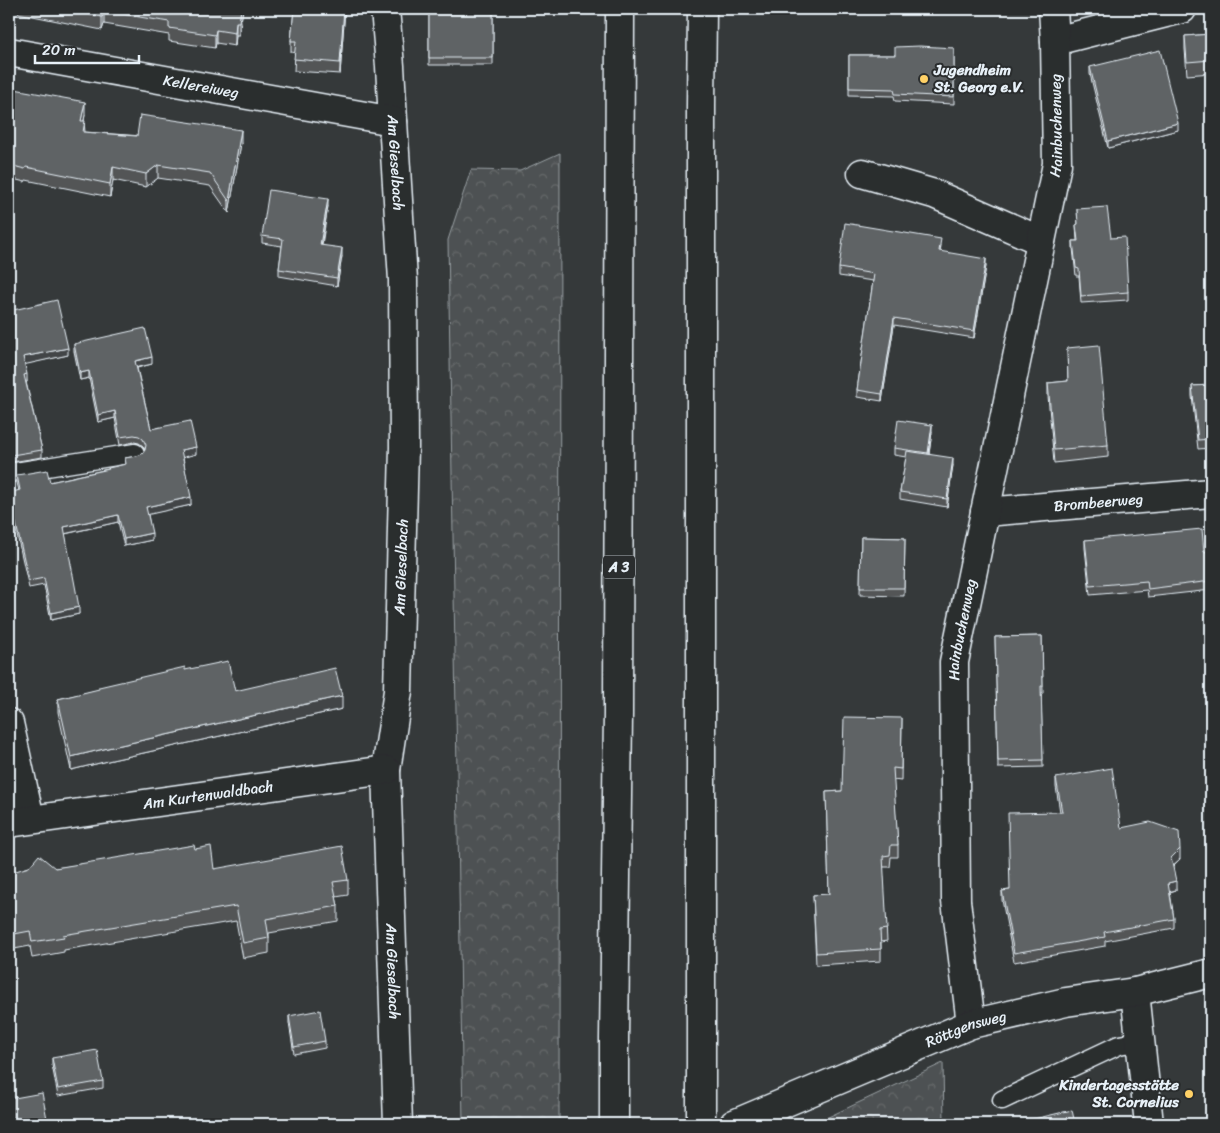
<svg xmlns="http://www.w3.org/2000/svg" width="1220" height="1133" font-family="Sriracha,sans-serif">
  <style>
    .forest { fill: url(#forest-crowns); stroke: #9aa1a5 }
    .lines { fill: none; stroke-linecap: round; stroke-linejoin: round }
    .service-casing { stroke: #e8f1f8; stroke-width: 21 }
    .minor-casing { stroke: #e8f1f8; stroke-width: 31 }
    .motorway-casing { stroke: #e8f1f8; stroke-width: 31 }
    .service { stroke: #2a2d2e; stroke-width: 18 }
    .minor { stroke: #2a2d2e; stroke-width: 28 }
    .motorway { stroke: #2a2d2e; stroke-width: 28 }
    .wall { fill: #525557; stroke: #e8f1f8 }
    .shaded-wall { fill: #424547; stroke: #e8f1f8 }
    .building { fill: #5f6365; stroke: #e8f1f8 }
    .poi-dot { fill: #ffd166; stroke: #2a2d2e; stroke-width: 2 }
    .labels { text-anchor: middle; stroke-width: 4; stroke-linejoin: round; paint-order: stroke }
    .shield { fill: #2a2d2e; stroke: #afb6bb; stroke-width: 1 }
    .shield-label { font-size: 14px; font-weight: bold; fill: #e8f1f8 }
    .poi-label { font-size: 15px; font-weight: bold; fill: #e8f1f8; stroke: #2a2d2e; text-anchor: start }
    .street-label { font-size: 15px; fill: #e8f1f8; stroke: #2a2d2e }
  </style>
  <defs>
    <pattern id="forest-crowns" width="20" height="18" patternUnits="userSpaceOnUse" patternTransform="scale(1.25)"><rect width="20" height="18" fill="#4d5152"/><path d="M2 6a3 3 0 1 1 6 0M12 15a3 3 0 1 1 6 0" fill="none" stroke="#676a6c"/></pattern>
  </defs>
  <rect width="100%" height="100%" fill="#35393a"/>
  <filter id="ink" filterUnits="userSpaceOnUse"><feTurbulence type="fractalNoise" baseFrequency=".02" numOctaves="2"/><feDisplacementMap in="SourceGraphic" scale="10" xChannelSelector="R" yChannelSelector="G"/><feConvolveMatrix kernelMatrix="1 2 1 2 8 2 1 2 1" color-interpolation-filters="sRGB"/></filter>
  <g filter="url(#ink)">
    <g class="forest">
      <path d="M560,153L559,1124H463L448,240L471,170L520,171Z"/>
      <path d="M943,1063L944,1124H812L824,1119Z"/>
    </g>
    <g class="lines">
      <g class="service-casing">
        <g id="service">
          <path d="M9,473L135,453"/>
          <path d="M1002,1100L1119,1045L1141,1041"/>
        </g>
      </g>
      <g class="minor-casing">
        <g id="minor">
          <path id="s1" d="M385,9L390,66L393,121L403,280L404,447L398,691L386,770L398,1124"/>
          <path d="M1055,41L1182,9"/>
          <path id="s2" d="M9,52L393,121"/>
          <path d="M862,173L934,194L1041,241"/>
          <path id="s3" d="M985,512L1211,493"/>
          <path d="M9,723L30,819"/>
          <path id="s4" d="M9,823L386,770"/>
          <path d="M1135,992L1149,1124"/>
          <path id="s5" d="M971,1024L956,901L954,662L1057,164L1055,41L1053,9"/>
          <path id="s6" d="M734,1124L971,1024L1066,1002L1135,992L1211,973"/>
        </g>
      </g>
      <g class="motorway-casing">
        <g id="motorway">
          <path d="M614,1124V1039L618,714L620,9"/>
          <path d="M701,1124V106L702,9"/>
        </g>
      </g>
      <use href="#service" class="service"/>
      <use href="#minor" class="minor"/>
      <use href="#motorway" class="motorway"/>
    </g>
    <g class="wall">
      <path d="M9,9H243L239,35H236L235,46L216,43L215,48L169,41V35L104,24L102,30L18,13V11Z"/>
      <path d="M294,9H345L340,74L294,71L295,53L291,52V41Z"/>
      <path d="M429,9L493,13V65H429Z"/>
      <path d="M1211,34V73L1187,75L1185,49V36Z"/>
      <path d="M954,48V104L895,101L894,96L849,95V55H895Z"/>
      <path d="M1090,67L1178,130L1108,148L1090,74Z"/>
      <path d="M9,88L85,115L84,121L85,132L241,143L229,213L210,186L158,178L146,187L113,180L110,197L26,180L25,182L9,178Z"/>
      <path d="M328,206L322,245L342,256L337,286L279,276V269L282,246L262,243V236Z"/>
      <path d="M1077,209L1111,238L1128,292V300L1081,303L1079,276H1076L1073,248V241H1077L1076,225H1078Z"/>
      <path d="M941,246L940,252L986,266L974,338L894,325L882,401L857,397V390L873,281L839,276V268Z"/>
      <path d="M9,311L68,355L25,364L27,382H26L42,450V457L12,462L9,449Z"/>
      <path d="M74,344L152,364L137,368L151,429L196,454L183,457L191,505L148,514L152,540L124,546L118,522L65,534L79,614L51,620L44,585L29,588L9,500V493L19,491L17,483V475L50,482L108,469L125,464V458L137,456L142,454L145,450L143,446L139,443L134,442L120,445L115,418L98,422L89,378L80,380L74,351Z"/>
      <path d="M1067,348L1108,445V457L1054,463L1048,396V383L1068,381Z"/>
      <path d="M1211,385V448L1198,449L1192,396V386Z"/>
      <path d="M932,432L929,454L953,465L947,507L900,499V492L906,457L894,455V448Z"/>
      <path d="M861,537L905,538L904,596L860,595Z"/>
      <path d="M1085,540L1204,552L1211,551V590L1148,597L1147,590L1090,595L1085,548Z"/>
      <path d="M1042,636L1043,693H1041L1043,767L998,768L995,637Z"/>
      <path d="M185,670L235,691L342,709L112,760L71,770L58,712V699Z"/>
      <path d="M902,718L901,781L893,780L898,845V857H891L890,867H883L887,941L881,942V961L816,965L813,895L829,894L826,792L842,791Z"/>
      <path d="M1056,778L1121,828L1180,859L1173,866L1176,890L1170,892L1174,919V928L1105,941V946L1014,962L1002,900V891L1010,890L1060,812L1056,787Z"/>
      <path d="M195,849L214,869L348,880V895L336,897L338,906V921L269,933V953L243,958L236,921L64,950V952L32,958L30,946L9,950V873L55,868Z"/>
      <path d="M289,1016L325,1041V1048L294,1054L289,1023Z"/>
      <path d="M52,1058L103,1081V1088L58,1096L52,1065Z"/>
    </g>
    <g class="shaded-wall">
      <path d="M241,9H243L239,35V22Z"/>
      <path d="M344,9H345L340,74V63Z"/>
      <path d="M104,11V24L102,30V17Z"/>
      <path d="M236,22V35L235,46V33Z"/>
      <path d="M216,30V43L215,48V35Z"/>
      <path d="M85,102V115L81,134V121Z"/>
      <path d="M1178,123V130L1108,148V141Z"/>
      <path d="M241,130V143L229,213V201Z"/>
      <path d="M158,165V178L146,187V174Z"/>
      <path d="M113,167V180L110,197V184Z"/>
      <path d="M328,199V206L320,252V245Z"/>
      <path d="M342,248V256L337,286V278Z"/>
      <path d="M986,259V266L974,338V331Z"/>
      <path d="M894,318V325L882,401V394Z"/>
      <path d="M68,348V355L23,365V357Z"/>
      <path d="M152,357V364L135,368V361Z"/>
      <path d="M89,371V378L80,380V373Z"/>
      <path d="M27,374V382H24V375Z"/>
      <path d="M115,411V418L98,422V415Z"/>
      <path d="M932,425V432L928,460V453Z"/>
      <path d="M196,447V454L181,458V450Z"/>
      <path d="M953,458V465L947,507V499Z"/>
      <path d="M191,497V505L146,515V507Z"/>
      <path d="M118,515V522L64,534V527Z"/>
      <path d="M152,533V540L124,546V539Z"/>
      <path d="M79,607V614L51,620V613Z"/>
      <path d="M342,696V709L112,760L71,770V757L112,747Z"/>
      <path d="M1180,849V859L1171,867V858Z"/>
      <path d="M1176,881V890L1168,892V883Z"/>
    </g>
    <g class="building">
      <path d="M60,9H241L239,22H236L235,33L216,30L215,35L169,28V22L104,11L102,17Z"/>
      <path d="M294,9H344L340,63L294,59L296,41H291Z"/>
      <path d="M429,9H462L493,13V58H429Z"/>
      <path d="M1211,34V60L1187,62L1185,36Z"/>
      <path d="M920,46L954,48V97L895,94L894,89L849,88V55H895V47Z"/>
      <path d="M1160,50L1178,123L1108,141L1090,67Z"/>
      <path d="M9,88L85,102L81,121H85L83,132L137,136L140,115L241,130L229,201L210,173L158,165L146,174L113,167L110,184L26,167L25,169L9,165Z"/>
      <path d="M269,190L328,199L320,245L342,248L337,278L279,269L283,239L262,236Z"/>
      <path d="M1107,207L1111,238L1125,237L1128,292L1081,296L1079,269L1076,268L1073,241H1078L1076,225L1078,224L1077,209Z"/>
      <path d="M845,223L941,239L939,251L986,259L974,331L894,318L882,394L857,390L874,274L839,268Z"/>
      <path d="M57,300L68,348L23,357L27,374L24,375L42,450L12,455L9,442V311Z"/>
      <path d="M145,328L152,357L135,361L151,429L190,421L196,447L181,450L191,497L146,507L152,533L124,539L118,515L64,527L79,607L51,613L44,578L29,581L9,493L20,490L17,475L47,470L50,482L109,469L108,468L126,464L125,458L137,456L142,454L145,450L146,445L143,439L139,436L134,435L120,437L115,411L98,415L89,371L80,373L74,344Z"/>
      <path d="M1099,345L1108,445L1054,450L1048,383L1068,381L1067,348Z"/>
      <path d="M1211,385V439L1198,440L1192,386Z"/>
      <path d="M898,420L932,425L928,453L894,448Z"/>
      <path d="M907,451L953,458L947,499L900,492Z"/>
      <path d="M1202,529L1204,552L1211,551V581L1148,589L1147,581L1090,586L1085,540Z"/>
      <path d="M861,537L905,538L904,588H860Z"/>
      <path d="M1042,636L1043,686H1041L1043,760L998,761L995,637Z"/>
      <path d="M228,661L235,691L335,668L342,696L112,747L71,757L58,699L99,689V687L185,667V670Z"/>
      <path d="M844,717L902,718L901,769L893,768L898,845H891L890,855L883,856L887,929L880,930L881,949L816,953L813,895L829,894L826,792L842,791Z"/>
      <path d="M1112,768L1121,828L1150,822L1179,832L1180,849L1171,858L1176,881L1168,883L1174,919L1104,932L1105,937L1014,953L1002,891L1010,890L1008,813L1062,812L1056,778Z"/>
      <path d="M194,845L195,849L211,846L214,869L342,846L348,880L333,882L338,906L266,919L269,938L243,943L236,906L63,935L64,937L32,942L30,931L9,935V873L29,867L39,855L55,868Z"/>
      <path d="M320,1010L325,1041L294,1047L289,1016Z"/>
      <path d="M97,1050L103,1081L58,1089L52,1058Z"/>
      <path d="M42,1093L48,1124H9V1099Z"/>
      <path d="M1072,1110L1075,1124H1013Z"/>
      <path d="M1211,1118V1124H1204L1203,1120Z"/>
    </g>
  </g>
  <g class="poi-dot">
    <circle cx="924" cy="79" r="5"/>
    <circle cx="1189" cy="1094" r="5"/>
  </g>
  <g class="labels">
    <rect class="shield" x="603" y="555.5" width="32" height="23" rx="4"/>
    <g class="shield-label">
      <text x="619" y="572">A 3</text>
    </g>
    <g class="poi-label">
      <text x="934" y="75">Jugendheim<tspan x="934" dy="17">St. Georg e.V.</tspan></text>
      <text x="1179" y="1090" text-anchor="end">Kindertagesstätte<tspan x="1179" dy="17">St. Cornelius</tspan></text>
    </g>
    <g class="street-label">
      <text dy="5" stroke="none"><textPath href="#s2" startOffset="195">Kellereiweg</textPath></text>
      <text dy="5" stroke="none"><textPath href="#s5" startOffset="910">Hainbuchenweg</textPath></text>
      <text dy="5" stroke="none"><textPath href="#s1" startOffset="154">Am Gieselbach</textPath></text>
      <text dy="5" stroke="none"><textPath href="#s3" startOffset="114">Brombeerweg</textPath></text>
      <text transform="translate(401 567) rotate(-88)" y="5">Am Gieselbach</text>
      <text dy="5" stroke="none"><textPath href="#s5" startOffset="396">Hainbuchenweg</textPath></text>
      <text dy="5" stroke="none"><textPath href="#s4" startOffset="201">Am Kurtenwaldbach</textPath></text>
      <text dy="5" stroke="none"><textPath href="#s1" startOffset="964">Am Gieselbach</textPath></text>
      <text dy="5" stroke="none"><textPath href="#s6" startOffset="251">Röttgensweg</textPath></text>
    </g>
  </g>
  <rect width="1220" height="1133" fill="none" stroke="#2a2d2e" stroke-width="30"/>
  <rect x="15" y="15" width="1190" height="1103" fill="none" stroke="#e8f1f8" stroke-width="2" filter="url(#ink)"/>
  <path d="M35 55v8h104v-8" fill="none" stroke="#e8f1f8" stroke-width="2.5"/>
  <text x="42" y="55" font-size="15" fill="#e8f1f8" stroke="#2a2d2e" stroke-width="4" paint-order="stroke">20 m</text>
</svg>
